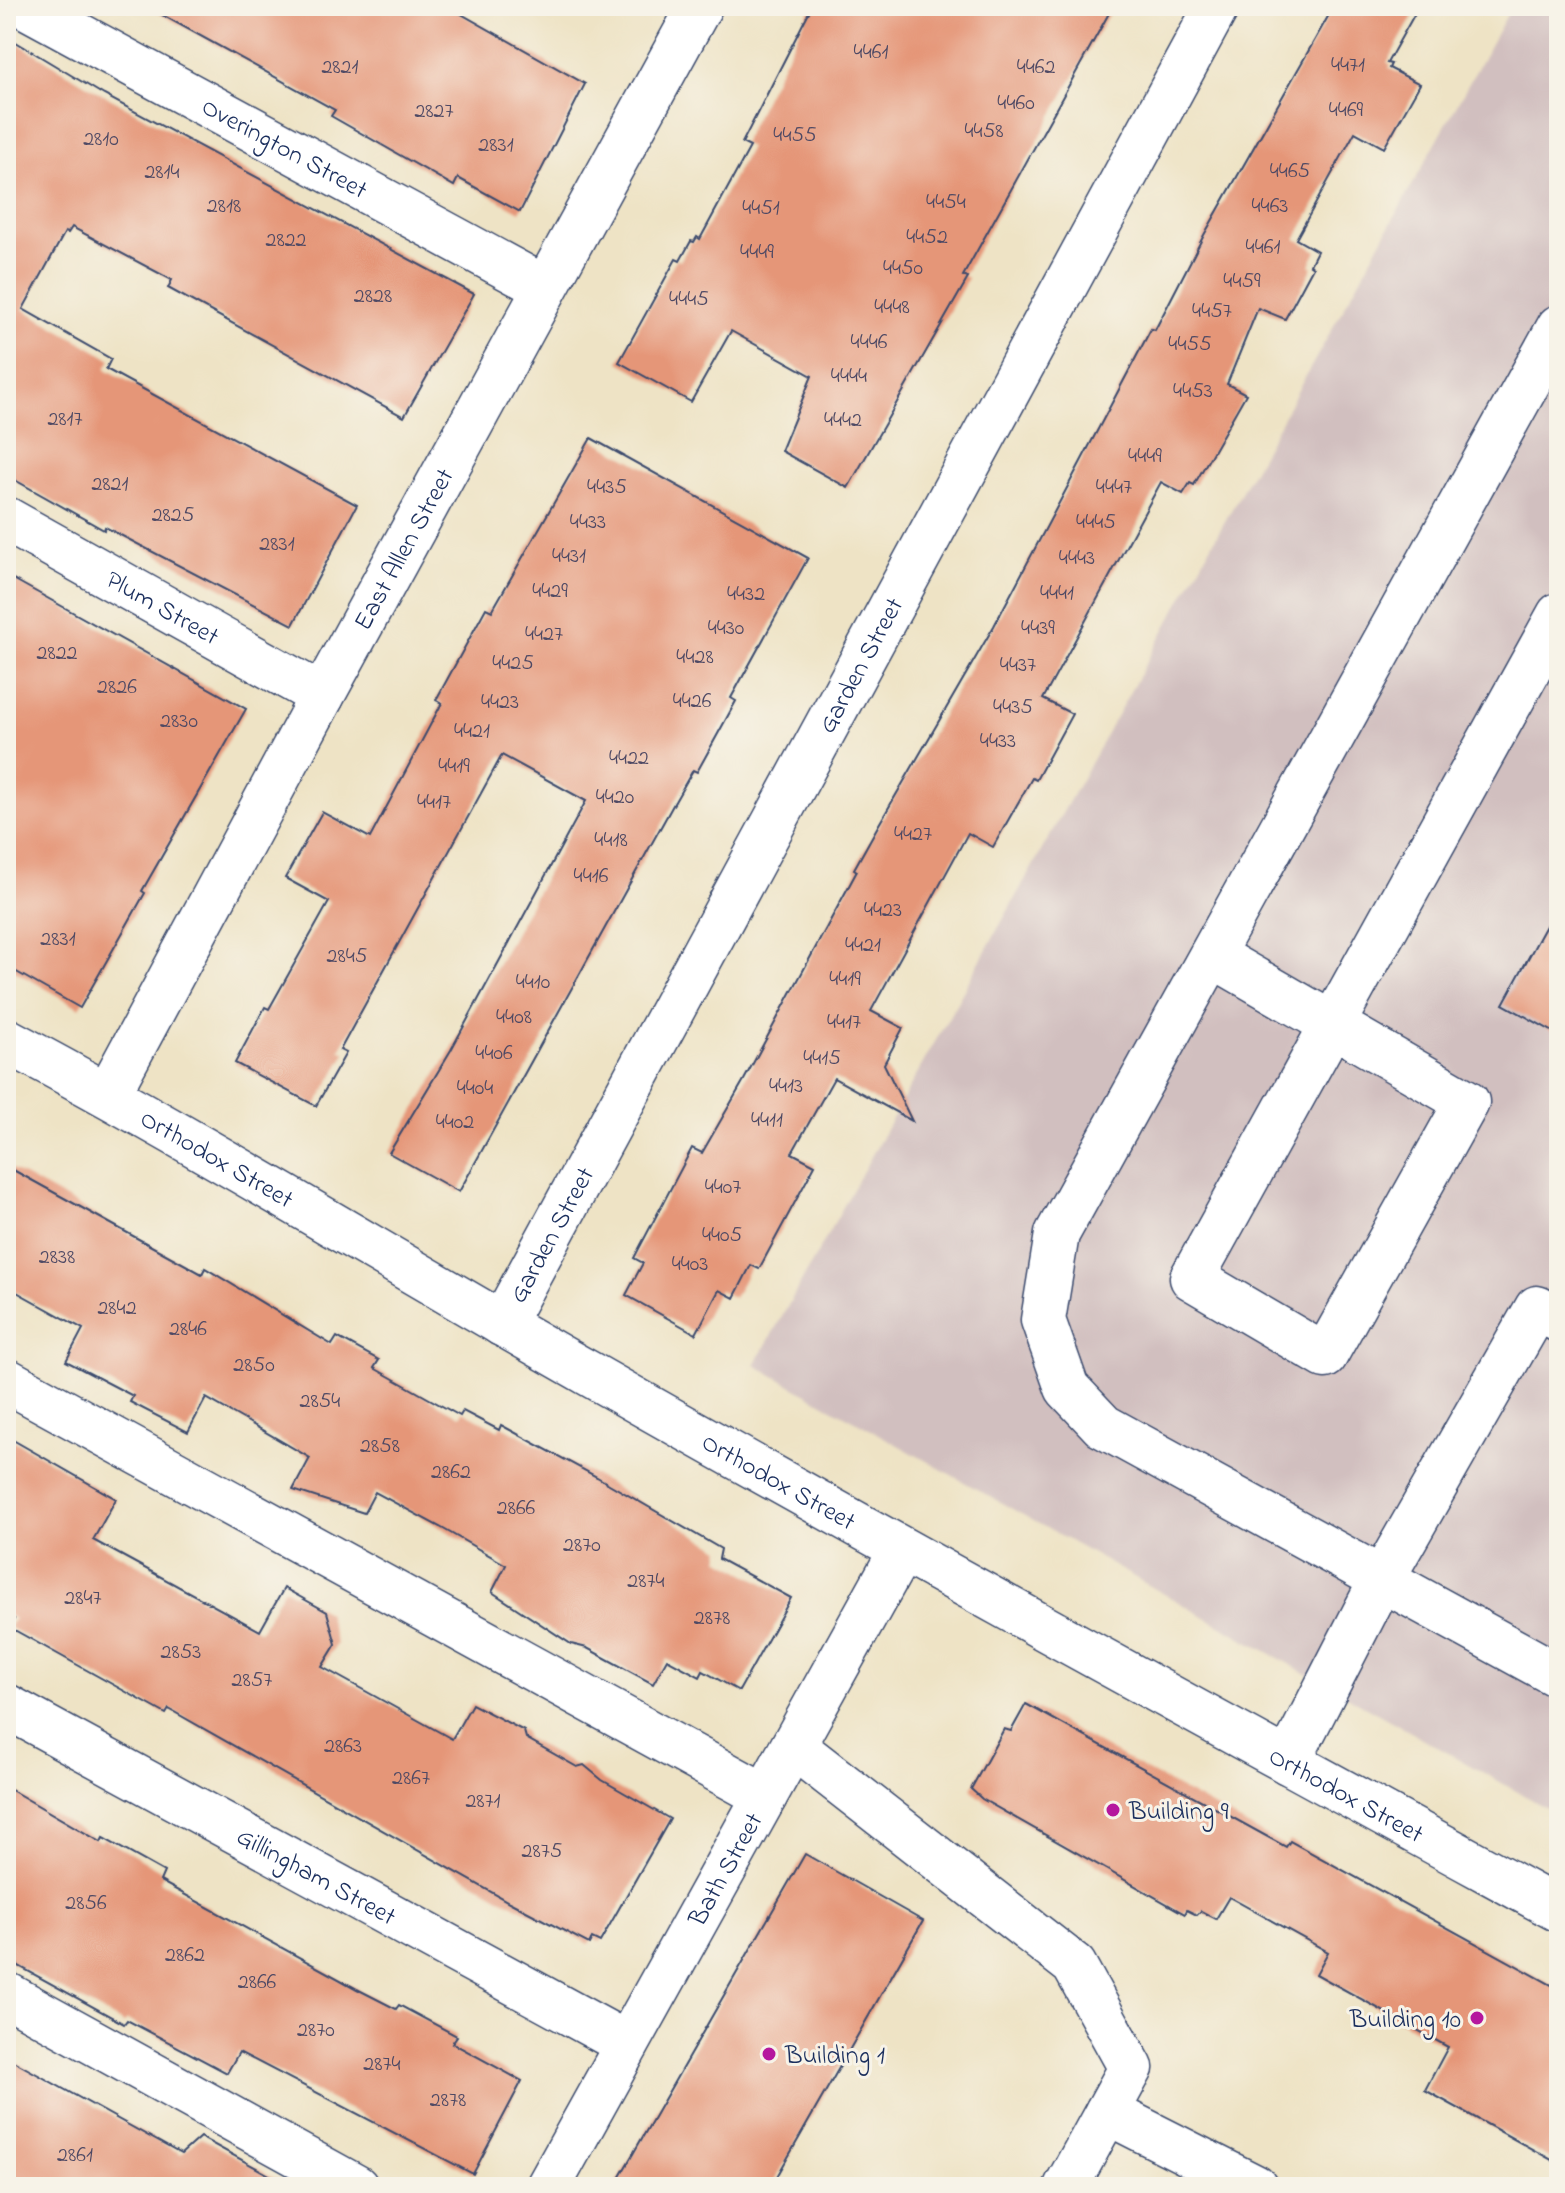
<svg xmlns="http://www.w3.org/2000/svg" width="1565" height="2193" font-family="'Indie Flower',sans-serif">
  <style>
    .industrial { fill: #d1bfbf }
    .building { fill: #e59678 }
    .lines { fill: none; stroke-linecap: round; stroke-linejoin: round }
    .minor-casing { stroke: #3b4a6d; stroke-width: 47 }
    .minor { stroke: #fff; stroke-width: 44 }
    .poi-dot { fill: #b5179e; stroke: #f7f3e8; stroke-width: 3 }
    .labels { text-anchor: middle; stroke-width: 6; stroke-linejoin: round; paint-order: stroke }
    .number-label { font-size: 22px; fill: #4e4964 }
    .street-label { font-size: 26px; fill: #1b2f5e; stroke: #f7f3e8 }
    .poi-label { font-size: 26px; fill: #1b2f5e; stroke: #f7f3e8; text-anchor: start }
  </style>
  <rect width="100%" height="100%" fill="#f7f3e8"/>
  <filter id="ink" filterUnits="userSpaceOnUse"><feTurbulence type="fractalNoise" baseFrequency=".0125" numOctaves="2"/><feDisplacementMap in="SourceGraphic" scale="16" xChannelSelector="R" yChannelSelector="G"/><feConvolveMatrix kernelMatrix="1 2 1 2 8 2 1 2 1" color-interpolation-filters="sRGB"/></filter>
  <filter id="wash" filterUnits="userSpaceOnUse"><feTurbulence type="fractalNoise" baseFrequency=".006" numOctaves="4" result="noise"/><feDisplacementMap in="SourceGraphic" scale="32" xChannelSelector="R" yChannelSelector="G"/><feGaussianBlur stdDeviation="1.8" result="paint"/><feColorMatrix in="noise" values="0 0 0 0 0 0 0 0 0 0 0 0 0 0 0 0 0 1.4 0 .05"/><feComposite in="paint" operator="in"/></filter>
  <g filter="url(#wash)">
    <rect width="100%" height="100%" fill="#eee3c5"/>
    <path class="industrial" d="M1512,6H1559V1815L755,1365Z"/>
    <g id="blocks">
      <g class="building">
        <path d="M146,6H447L585,84L520,212L458,178L454,186L331,116L335,110Z"/>
        <path d="M812,6H1113L963,276L968,278L848,488L781,451L812,376L731,331L691,402L619,362L676,259L680,261L691,241L694,242L697,237L700,239L750,147L742,143Z"/>
        <path d="M1334,6H1419L1387,63L1391,64L1389,68L1420,84L1384,148L1355,132L1296,239L1317,251L1310,265L1313,267L1285,319L1258,308L1227,384L1246,394L1194,485L1190,483L1183,494L1161,482L1043,699L1072,714L1036,780L1032,778L993,847L968,833L871,1011L903,1028L884,1064L912,1121L834,1078L792,1153L815,1165L759,1269L751,1265L734,1298L719,1290L696,1334L626,1295L643,1263L634,1258L692,1148L702,1153L744,1080L857,871L854,869L878,826L994,626L1151,329L1155,330L1204,235Z"/>
        <path d="M6,36L104,95L474,294L404,417L168,288L172,280L72,227L68,233L65,232L23,309L111,359L106,369L357,505L293,625L105,527L104,530L6,475Z"/>
        <path d="M591,438L808,558L731,698L736,701L697,772L693,770L673,805L459,1192L389,1153L451,1050L586,801L502,755L340,1050L346,1053L316,1106L235,1063L265,1007L269,1009L329,902L285,878L322,812L370,838L442,703L436,700L486,608L492,611Z"/>
        <path d="M6,575L246,709L142,891L145,893L80,1008L6,966Z"/>
        <path d="M1559,902V1035L1503,1004Z"/>
        <path d="M6,1166L202,1274L205,1268L332,1345L337,1337L379,1360L374,1368L460,1416L463,1411L499,1430L501,1425L597,1477L721,1549L719,1559L791,1598L739,1691L703,1671L700,1677L667,1659L653,1684L587,1648L571,1644L492,1592L506,1565L440,1527L375,1492L364,1513L293,1490L310,1458L243,1419L206,1398L188,1432L130,1402L133,1396L66,1361L83,1329L6,1286Z"/>
        <path d="M6,1436L116,1499L93,1540L260,1631L284,1588L327,1612L336,1644L322,1667L452,1739L472,1704L524,1731L526,1738L577,1767L584,1765L602,1780L670,1819L600,1942L592,1938L589,1944L509,1902L169,1709L166,1714L9,1627L14,1619L6,1614Z"/>
        <path d="M1026,1704L1286,1847L1290,1841L1559,1989V2164L1425,2090L1448,2047L1316,1974L1328,1952L1229,1897L1216,1919L1201,1911L1197,1915L1187,1910L1185,1914L982,1799L971,1789L1004,1729L1011,1731Z"/>
        <path d="M6,1787L101,1842L103,1838L164,1872L160,1881L357,1989L396,2009L399,2005L457,2036L452,2043L522,2081L473,2174L239,2052L227,2073L127,2020L124,2024L6,1959Z"/>
        <path d="M805,1854L923,1921L771,2187H614Z"/>
        <path d="M6,2057L181,2154L200,2137L291,2187H6Z"/>
      </g>
    </g>
  </g>
  <g filter="url(#ink)">
    <use href="#blocks" fill-opacity="0" stroke="#3b4a6d" stroke-width="2"/>
    <g class="lines">
      <g class="minor-casing">
        <g id="minor">
          <path id="s1" d="M25,6L545,288"/>
          <path d="M1559,327L1057,1234L1043,1320L1067,1388L1103,1426L1559,1676"/>
          <path id="s2" d="M6,519L322,696"/>
          <path d="M1212,955L1467,1102L1325,1356L1192,1278L1559,615"/>
          <path id="s3" d="M6,1040C204,1145 394,1263 588,1373C910,1556 1235,1733 1559,1910"/>
          <path id="s4" d="M108,1094L322,696L700,6"/>
          <path id="s5" d="M502,1324L1217,6"/>
          <path d="M6,1380L765,1796"/>
          <path id="s6" d="M6,1706L627,2044"/>
          <path d="M793,1746L1074,1965L1131,2068L1066,2187"/>
          <path d="M1288,1762L1382,1579L1537,1308L1559,1320"/>
          <path d="M6,1994L356,2187"/>
          <path d="M1107,2112L1255,2187"/>
          <path id="s7" d="M548,2187L901,1551"/>
        </g>
      </g>
      <use href="#minor" class="minor"/>
    </g>
  </g>
  <g class="poi-dot">
    <circle cx="1113" cy="1810" r="8"/>
    <circle cx="1477" cy="2018" r="8"/>
    <circle cx="769" cy="2054" r="8"/>
  </g>
  <g class="labels">
    <g class="number-label">
      <text x="871" y="58">4461</text>
      <text x="1348" y="71">4471</text>
      <text x="340" y="73">2821</text>
      <text x="1036" y="73">4462</text>
      <text x="1016" y="109">4460</text>
      <text x="1346" y="116">4469</text>
      <text x="434" y="117">2827</text>
      <text x="984" y="137">4458</text>
      <text x="795" y="141">4455</text>
      <text x="101" y="145">2810</text>
      <text x="496" y="151">2831</text>
      <text x="1290" y="177">4465</text>
      <text x="162" y="178">2814</text>
      <text x="946" y="208">4454</text>
      <text x="224" y="212">2818</text>
      <text x="1270" y="212">4463</text>
      <text x="761" y="214">4451</text>
      <text x="927" y="243">4452</text>
      <text x="286" y="246">2822</text>
      <text x="1263" y="253">4461</text>
      <text x="757" y="258">4449</text>
      <text x="903" y="274">4450</text>
      <text x="1242" y="287">4459</text>
      <text x="373" y="302">2828</text>
      <text x="689" y="305">4445</text>
      <text x="892" y="313">4448</text>
      <text x="1212" y="317">4457</text>
      <text x="869" y="348">4446</text>
      <text x="1190" y="350">4455</text>
      <text x="849" y="382">4444</text>
      <text x="1193" y="397">4453</text>
      <text x="65" y="425">2817</text>
      <text x="843" y="426">4442</text>
      <text x="1145" y="462">4449</text>
      <text x="110" y="490">2821</text>
      <text x="607" y="493">4435</text>
      <text x="1114" y="493">4447</text>
      <text x="173" y="521">2825</text>
      <text x="588" y="528">4433</text>
      <text x="1096" y="528">4445</text>
      <text x="277" y="550">2831</text>
      <text x="569" y="562">4431</text>
      <text x="1077" y="564">4443</text>
      <text x="550" y="597">4429</text>
      <text x="1057" y="599">4441</text>
      <text x="746" y="600">4432</text>
      <text x="726" y="634">4430</text>
      <text x="1038" y="634">4439</text>
      <text x="544" y="640">4427</text>
      <text x="57" y="659">2822</text>
      <text x="695" y="663">4428</text>
      <text x="513" y="669">4425</text>
      <text x="1018" y="671">4437</text>
      <text x="117" y="693">2826</text>
      <text x="692" y="707">4426</text>
      <text x="500" y="708">4423</text>
      <text x="1013" y="713">4435</text>
      <text x="179" y="727">2830</text>
      <text x="472" y="737">4421</text>
      <text x="998" y="747">4433</text>
      <text x="629" y="764">4422</text>
      <text x="454" y="772">4419</text>
      <text x="615" y="803">4420</text>
      <text x="434" y="808">4417</text>
      <text x="913" y="840">4427</text>
      <text x="611" y="846">4418</text>
      <text x="591" y="882">4416</text>
      <text x="883" y="916">4423</text>
      <text x="58" y="945">2831</text>
      <text x="863" y="951">4421</text>
      <text x="347" y="962">2845</text>
      <text x="845" y="985">4419</text>
      <text x="533" y="988">4410</text>
      <text x="514" y="1023">4408</text>
      <text x="844" y="1028">4417</text>
      <text x="494" y="1059">4406</text>
      <text x="822" y="1064">4415</text>
      <text x="786" y="1092">4413</text>
      <text x="475" y="1094">4404</text>
      <text x="767" y="1126">4411</text>
      <text x="455" y="1128">4402</text>
      <text x="723" y="1193">4407</text>
      <text x="722" y="1241">4405</text>
      <text x="57" y="1263">2838</text>
      <text x="690" y="1270">4403</text>
      <text x="117" y="1314">2842</text>
      <text x="188" y="1335">2846</text>
      <text x="254" y="1371">2850</text>
      <text x="320" y="1407">2854</text>
      <text x="380" y="1452">2858</text>
      <text x="451" y="1478">2862</text>
      <text x="516" y="1514">2866</text>
      <text x="582" y="1551">2870</text>
      <text x="646" y="1587">2874</text>
      <text x="83" y="1604">2847</text>
      <text x="712" y="1624">2878</text>
      <text x="181" y="1658">2853</text>
      <text x="252" y="1686">2857</text>
      <text x="343" y="1752">2863</text>
      <text x="411" y="1784">2867</text>
      <text x="483" y="1807">2871</text>
      <text x="542" y="1857">2875</text>
      <text x="86" y="1909">2856</text>
      <text x="185" y="1961">2862</text>
      <text x="257" y="1988">2866</text>
      <text x="316" y="2036">2870</text>
      <text x="382" y="2070">2874</text>
      <text x="448" y="2106">2878</text>
      <text x="75" y="2161">2861</text>
    </g>
    <g class="street-label">
      <text dy="9" stroke="none"><textPath href="#s1" startOffset="296">Overington Street</textPath></text>
      <text dy="9" stroke="none"><textPath href="#s4" startOffset="620">East Allen Street</textPath></text>
      <text dy="9" stroke="none"><textPath href="#s2" startOffset="180">Plum Street</textPath></text>
      <text dy="9" stroke="none"><textPath href="#s5" startOffset="750">Garden Street</textPath></text>
      <text dy="9" stroke="none"><textPath href="#s3" startOffset="242">Orthodox Street</textPath></text>
      <text dy="9" stroke="none"><textPath href="#s5" startOffset="102">Garden Street</textPath></text>
      <text dy="9" stroke="none"><textPath href="#s3" startOffset="890">Orthodox Street</textPath></text>
      <text dy="9" stroke="none"><textPath href="#s3" startOffset="1538">Orthodox Street</textPath></text>
      <text dy="9" stroke="none"><textPath href="#s7" startOffset="364">Bath Street</textPath></text>
      <text dy="9" stroke="none"><textPath href="#s6" startOffset="354">Gillingham Street</textPath></text>
    </g>
    <g class="poi-label">
      <text x="1129" y="1819">Building 9</text>
      <text x="1461" y="2027" text-anchor="end">Building 10</text>
      <text x="785" y="2063">Building 1</text>
    </g>
  </g>
  <rect width="1565" height="2193" fill="none" stroke="#f7f3e8" stroke-width="32"/>
</svg>
